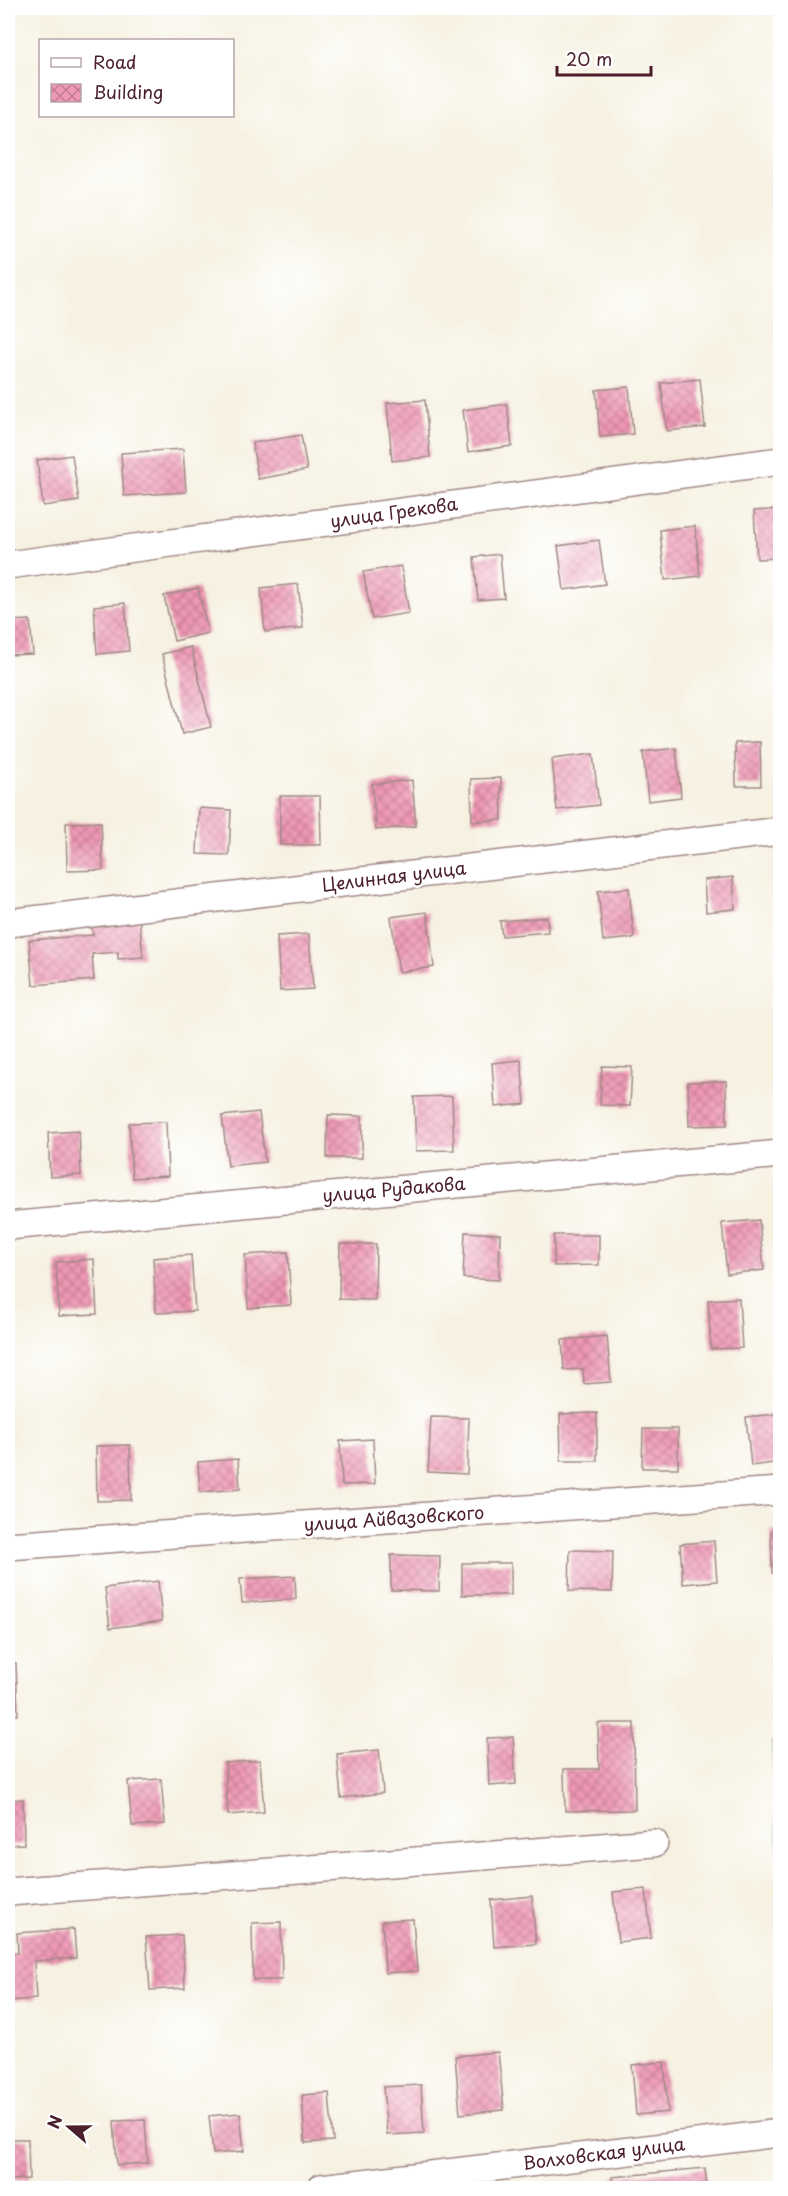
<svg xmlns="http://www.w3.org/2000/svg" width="788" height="2196" font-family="'Playpen Sans',sans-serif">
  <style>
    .garden { fill: #9fdd91; stroke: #747e5e; stroke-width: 1.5 }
    .building { fill: url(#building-cross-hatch) }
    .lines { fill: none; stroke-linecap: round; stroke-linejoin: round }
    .street-casing { stroke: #a08886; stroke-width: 30 }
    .street { stroke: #fff; stroke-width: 27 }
    .labels { text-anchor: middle; stroke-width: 5; stroke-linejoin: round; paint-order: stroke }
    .street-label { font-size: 18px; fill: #4a1f2b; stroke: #fff }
  </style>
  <defs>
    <pattern id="building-cross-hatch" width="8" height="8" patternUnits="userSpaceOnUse" patternTransform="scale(1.5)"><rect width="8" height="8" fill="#ef98b5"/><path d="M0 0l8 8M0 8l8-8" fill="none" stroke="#c47b93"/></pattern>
  </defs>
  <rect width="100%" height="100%" fill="#fff"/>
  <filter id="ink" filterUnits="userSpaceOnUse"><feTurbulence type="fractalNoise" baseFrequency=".0167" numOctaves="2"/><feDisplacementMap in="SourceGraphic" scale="12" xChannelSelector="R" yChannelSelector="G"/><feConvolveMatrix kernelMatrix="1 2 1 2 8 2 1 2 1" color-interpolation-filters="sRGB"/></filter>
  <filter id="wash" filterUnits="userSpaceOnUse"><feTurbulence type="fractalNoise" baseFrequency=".008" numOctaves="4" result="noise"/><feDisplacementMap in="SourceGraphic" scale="24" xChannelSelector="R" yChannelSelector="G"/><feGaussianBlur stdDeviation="1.35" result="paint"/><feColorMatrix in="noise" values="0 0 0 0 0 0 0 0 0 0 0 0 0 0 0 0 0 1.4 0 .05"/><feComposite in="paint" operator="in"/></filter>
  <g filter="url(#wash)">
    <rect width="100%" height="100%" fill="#f6f1e1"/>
    <path class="garden" d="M780,1742V1861L772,1743Z"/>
    <g id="blocks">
      <g class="building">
        <path d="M700,379L705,427L667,431L661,383Z"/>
        <path d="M629,387L633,434L600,437L596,390Z"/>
        <path d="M425,400L430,457L392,461L387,403Z"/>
        <path d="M507,404L512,446L468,452L463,410Z"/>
        <path d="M301,435L307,470L258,479L252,443Z"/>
        <path d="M183,449L186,492L124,496L121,453Z"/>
        <path d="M72,455L79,501L43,506L37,460Z"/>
        <path d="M780,509V558L757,559L754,511Z"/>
        <path d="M695,526L700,576L665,580L660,530Z"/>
        <path d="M599,540L605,584L564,590L558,546Z"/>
        <path d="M500,554L504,598L478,600L474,557Z"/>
        <path d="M401,566L409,613L372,619L363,572Z"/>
        <path d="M298,584L303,628L265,632L261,588Z"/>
        <path d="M198,588L208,633L174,641L164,596Z"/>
        <path d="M125,603L129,651L97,654L94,606Z"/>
        <path d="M30,620L33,654L8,655V621Z"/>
        <path d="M191,647L211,727L182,734L162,654Z"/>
        <path d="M760,742L761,786H736L735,743Z"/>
        <path d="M676,748L681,797L648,801L643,752Z"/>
        <path d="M593,754L599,805L557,810L552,759Z"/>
        <path d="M501,778L502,820L472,821L471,779Z"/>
        <path d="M412,780L416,826L376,830L372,784Z"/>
        <path d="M280,796H320L321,845H280Z"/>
        <path d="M199,808L231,810L229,855L197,854Z"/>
        <path d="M101,822L103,870L67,871L66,823Z"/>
        <path d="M733,877L735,909L706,912L704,880Z"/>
        <path d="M629,888L634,938L603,941L598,891Z"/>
        <path d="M427,912L434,967L399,972L391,917Z"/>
        <path d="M139,916L143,957L118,959V952L92,954L94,980L33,985L29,940L93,935L91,920Z"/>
        <path d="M547,917L548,932L502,936L500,921Z"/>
        <path d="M309,934L313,989L280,991L277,936Z"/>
        <path d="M521,1060L525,1104L495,1107L492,1063Z"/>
        <path d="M602,1066L632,1067L630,1106L600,1105Z"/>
        <path d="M726,1081L727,1125L689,1126L688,1082Z"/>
        <path d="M452,1096L454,1150L416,1151L414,1097Z"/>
        <path d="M259,1112L265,1162L228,1166L222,1116Z"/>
        <path d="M328,1115L362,1116V1158H327Z"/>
        <path d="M166,1122L168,1176L132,1178L129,1123Z"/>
        <path d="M79,1131L81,1175L50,1177L48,1133Z"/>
        <path d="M759,1220L764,1270L727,1274L722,1223Z"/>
        <path d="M465,1232L500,1234L499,1280L463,1278Z"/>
        <path d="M554,1235H599V1265L554,1266Z"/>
        <path d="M340,1244H376L375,1300L339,1299Z"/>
        <path d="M288,1252L291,1305L248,1308L245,1255Z"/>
        <path d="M191,1255L195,1311L156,1313L153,1258Z"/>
        <path d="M94,1259L97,1314L59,1316L56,1262Z"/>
        <path d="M739,1298L742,1348L711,1349L708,1300Z"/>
        <path d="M607,1336L611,1382L584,1384L583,1369L564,1370L562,1340Z"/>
        <path d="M597,1413V1461H561L560,1414Z"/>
        <path d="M777,1414L780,1462L751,1466L746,1417Z"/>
        <path d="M431,1417L469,1418L467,1474L428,1472Z"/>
        <path d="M643,1429H678V1468H642Z"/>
        <path d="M373,1439L375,1484L342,1485L340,1441Z"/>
        <path d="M130,1445L131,1500L97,1501L96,1446Z"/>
        <path d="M238,1459L240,1489L200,1492L198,1462Z"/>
        <path d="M771,1531H780V1573H772Z"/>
        <path d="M714,1541L717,1581L683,1584L680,1544Z"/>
        <path d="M570,1550L613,1551L612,1592L569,1591Z"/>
        <path d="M391,1555L440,1556L439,1591L391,1590Z"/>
        <rect x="462" y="1563" width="49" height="32"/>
        <path d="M295,1576L296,1599L242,1603L240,1579Z"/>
        <path d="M158,1581L162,1621L110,1628L105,1588Z"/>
        <path d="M16,1663L18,1715H8V1664Z"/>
        <path d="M598,1723H634L635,1810L565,1811L564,1769H599Z"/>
        <path d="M513,1737L516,1784L489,1786L487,1738Z"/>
        <path d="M379,1750L383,1793L341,1798L337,1754Z"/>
        <path d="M260,1760L264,1812L228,1815L225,1763Z"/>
        <path d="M161,1779L165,1824L132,1826L128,1781Z"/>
        <path d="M23,1799L24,1844L8,1845V1800Z"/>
        <path d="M646,1889L651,1938L618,1942L613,1892Z"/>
        <path d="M532,1896L536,1944L494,1947L491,1900Z"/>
        <path d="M413,1919L417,1971L385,1973L382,1921Z"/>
        <path d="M281,1922L282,1980H253L252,1923Z"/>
        <path d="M74,1929L76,1958L34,1961L36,1999L8,2001V1953H18L17,1933Z"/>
        <path d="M182,1935L185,1988L150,1990L146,1937Z"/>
        <path d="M498,2052L504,2110L460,2114L455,2056Z"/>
        <path d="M664,2062L668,2112L636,2115L632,2065Z"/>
        <path d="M421,2085L424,2133L387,2135L383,2087Z"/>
        <path d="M329,2093L333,2141L305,2143L302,2095Z"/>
        <path d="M240,2113L244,2151L213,2154L209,2116Z"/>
        <path d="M145,2120L148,2163L117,2165L114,2121Z"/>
        <path d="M8,2139H28L29,2179L8,2180Z"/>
        <path d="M705,2168L707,2188H613L612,2177Z"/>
      </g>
    </g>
  </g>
  <g filter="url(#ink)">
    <use href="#blocks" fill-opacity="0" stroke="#a08886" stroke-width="1.5"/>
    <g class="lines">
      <g class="street-casing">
        <g id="street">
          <path d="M8,565L780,461"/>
          <path d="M8,923L780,831"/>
          <path d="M8,1226L780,1154"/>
          <path d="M8,1546L780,1491"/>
          <path d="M8,1892L654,1843"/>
          <path d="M321,2188L780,2133"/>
        </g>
      </g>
      <use href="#street" class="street"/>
    </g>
  </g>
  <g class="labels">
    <g class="street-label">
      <text transform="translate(394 513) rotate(-8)" y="6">улица Грекова</text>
      <text transform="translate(394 877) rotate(-7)" y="6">Целинная улица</text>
      <text transform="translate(394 1190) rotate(-5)" y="6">улица Рудакова</text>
      <text transform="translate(394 1519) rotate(-4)" y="6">улица Айвазовского</text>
      <text transform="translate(604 2154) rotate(-7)" y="6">Волховская улица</text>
    </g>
  </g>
  <rect width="788" height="2196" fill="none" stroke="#fff" stroke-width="30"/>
  <rect x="39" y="39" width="195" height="78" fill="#ffffff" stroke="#b7a5aa" stroke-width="1.5"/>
  <rect x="51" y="58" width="30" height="9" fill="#ffffff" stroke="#b7a5aa" stroke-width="1.5"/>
  <text x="93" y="69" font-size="18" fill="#4a1f2b">Road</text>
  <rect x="51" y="84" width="30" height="18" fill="url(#building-cross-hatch)" stroke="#b7a5aa" stroke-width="1.5"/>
  <text x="93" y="99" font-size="18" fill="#4a1f2b">Building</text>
  <g transform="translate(69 2127) rotate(290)" stroke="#ffffff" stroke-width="4.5" paint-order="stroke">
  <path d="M0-4.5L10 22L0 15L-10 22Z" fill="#4a1f2b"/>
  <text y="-9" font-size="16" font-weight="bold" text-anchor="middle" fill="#4a1f2b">N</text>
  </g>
  <path d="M557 66v9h94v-9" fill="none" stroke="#4a1f2b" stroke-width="3"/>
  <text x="566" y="66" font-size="18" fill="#4a1f2b" stroke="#ffffff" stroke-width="4.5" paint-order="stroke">20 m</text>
</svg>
